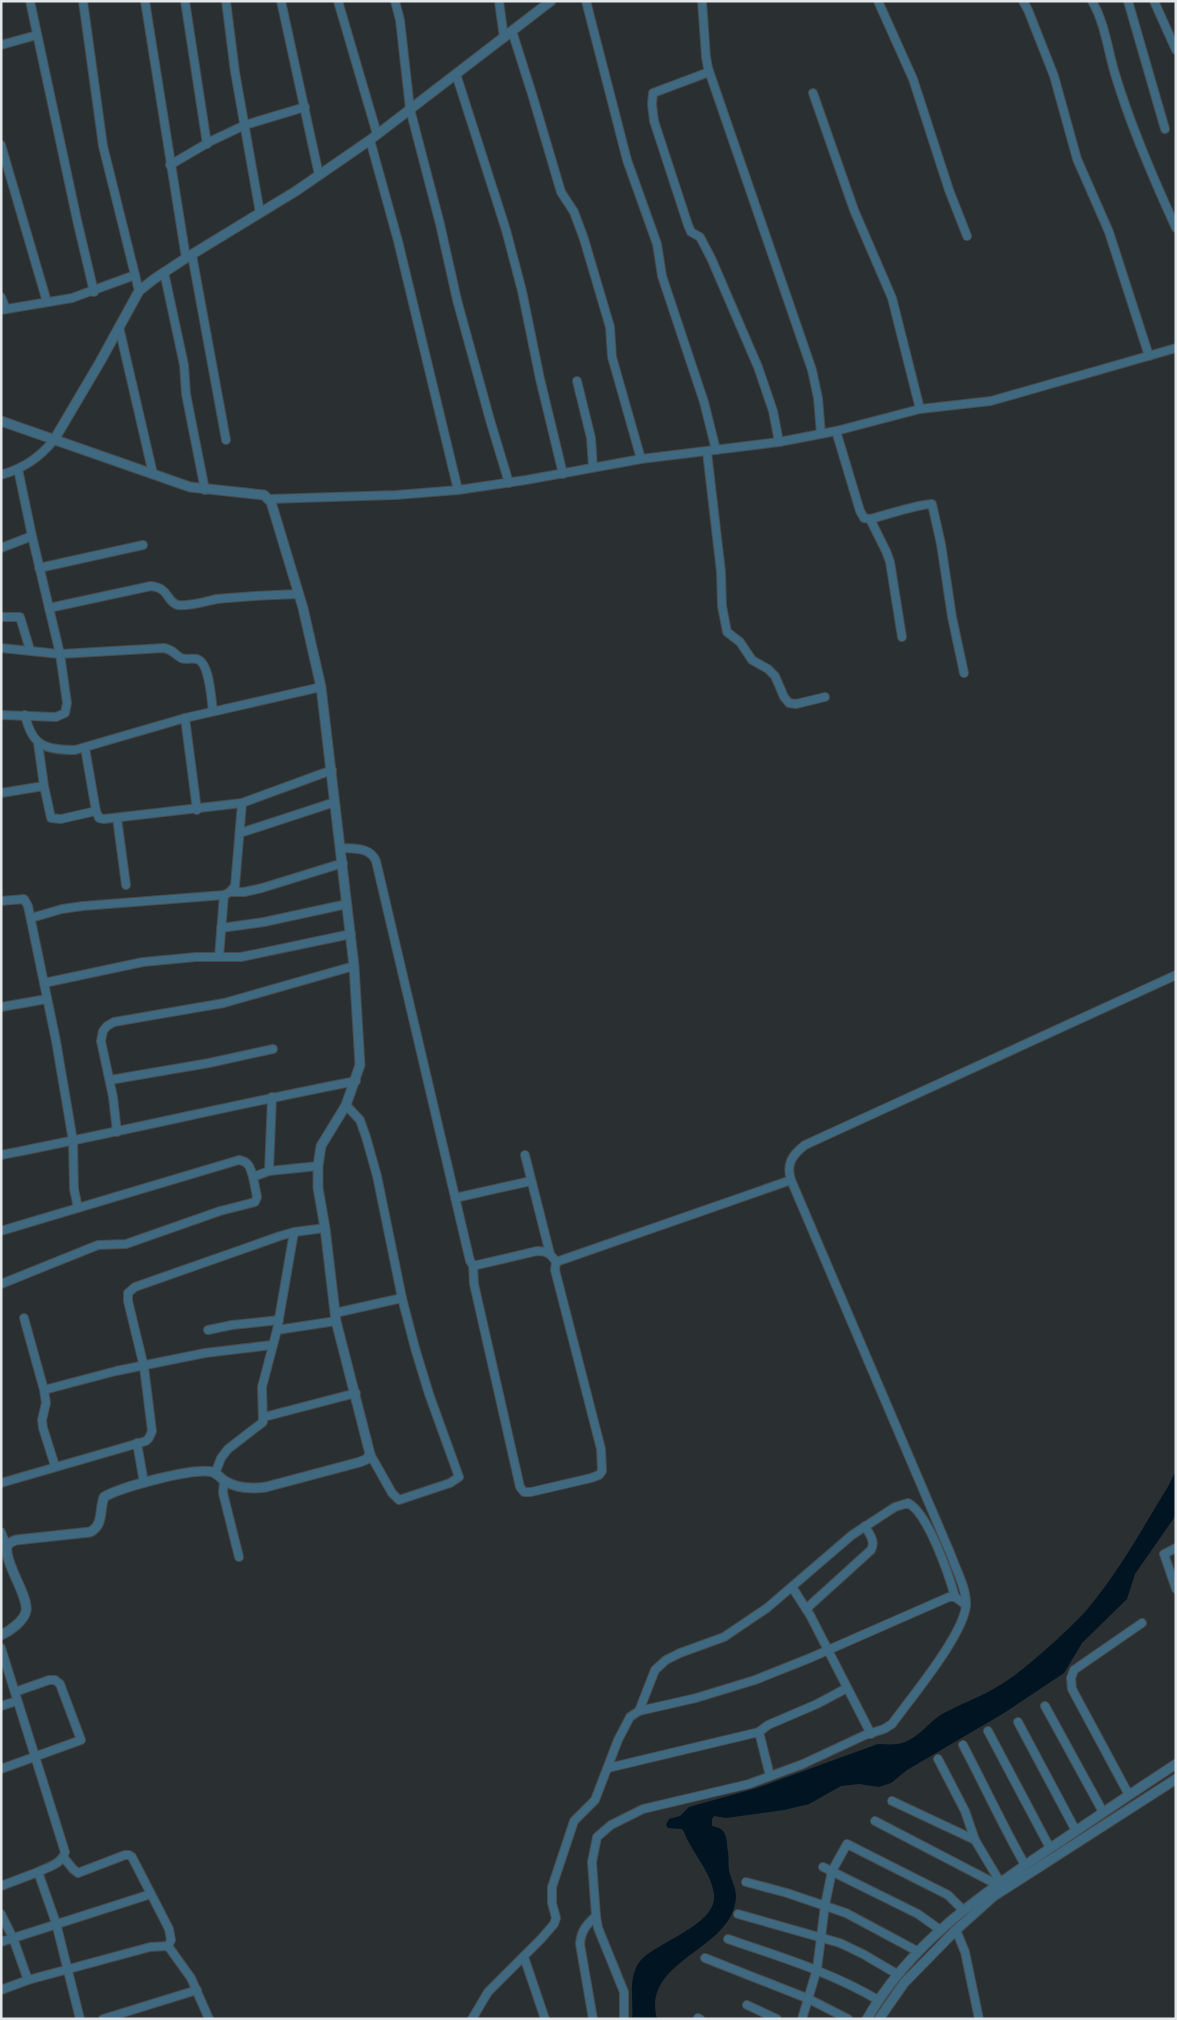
<svg xmlns="http://www.w3.org/2000/svg" width="1177" height="2020" font-family="'Work Sans',sans-serif">
  <style>
    .water { fill: #001422 }
    .lines { fill: none; stroke-linecap: round; stroke-linejoin: round }
    .minor-casing { stroke: #484c4e; stroke-width: 10 }
    .tertiary-casing { stroke: #484c4e; stroke-width: 11 }
    .minor { stroke: #3f6980; stroke-width: 8 }
    .tertiary { stroke: #3f6980; stroke-width: 9 }
  </style>
  <rect width="100%" height="100%" fill="#2a2f31"/>
  <path class="water" d="M1176,1470V1515L1135,1574L1127,1599L1082,1643L1064,1673L1004,1713L907,1770L891,1783L879,1787L859,1784L841,1786L809,1804L784,1810L726,1818L714,1816L712,1819V1826C728,1829 726,1838 728,1852C729,1858 728,1865 729,1871C733,1886 739,1891 734,1908C721,1952 642,1963 657,2019H632C634,1999 627,1976 641,1960C659,1941 718,1924 714,1894C711,1871 692,1853 684,1832L682,1829L668,1828L666,1825L669,1819L680,1816L689,1807L757,1788L878,1744C884,1744 891,1745 897,1744C916,1742 928,1722 944,1713C963,1703 983,1696 1002,1684C1027,1668 1064,1634 1085,1612C1118,1574 1143,1527 1169,1485Z"/>
  <g class="lines">
    <g class="minor-casing">
      <g id="minor">
        <path d="M30,1L77,220L94,292"/>
        <path d="M83,1L103,146L139,291"/>
        <path d="M145,1L186,258"/>
        <path d="M185,1L207,144"/>
        <path d="M226,1L235,72L260,213"/>
        <path d="M281,1L319,175"/>
        <path d="M338,1L377,134"/>
        <path d="M395,1L400,20L410,109L440,224L457,300L490,420L509,483"/>
        <path d="M499,1L504,38"/>
        <path d="M586,1L627,160L657,244L662,276L704,402L716,450"/>
        <path d="M702,1L706,57L708,68L812,370L818,398L821,434"/>
        <path d="M878,1L913,79L949,190L967,236"/>
        <path d="M1023,1L1028,10L1054,76L1077,159L1109,232L1149,356"/>
        <path d="M1092,1C1105,23 1108,51 1115,74C1131,127 1153,178 1176,228"/>
        <path d="M1128,1L1165,129"/>
        <path d="M1154,1L1176,50"/>
        <path d="M512,31L532,94L561,192L574,212L584,239L610,327L612,357L641,459"/>
        <path d="M1,45L37,35"/>
        <path d="M709,72L653,93L652,104L654,121L688,225L691,232L700,237L711,258L758,367L773,411L779,442"/>
        <path d="M456,74L506,230L522,291L540,379L563,474"/>
        <path d="M813,93L854,210L892,298L920,409"/>
        <path d="M370,140L398,241L458,490"/>
        <path d="M1,145L47,302"/>
        <path d="M170,165L211,141L245,125L305,107"/>
        <path d="M192,255L226,440"/>
        <path d="M164,272L184,365L186,394L205,490"/>
        <path d="M1,297L6,309"/>
        <path d="M1,310L72,298L135,275"/>
        <path d="M119,327L153,474"/>
        <path d="M577,381L591,438L593,467"/>
        <path d="M836,431L860,511L864,518L870,519C883,516 922,503 932,504L941,544L952,617L964,673"/>
        <path d="M707,452L721,572L722,606L727,632L740,642L752,660L768,669L775,676L784,697L789,703L796,704L825,697"/>
        <path d="M1,475C24,468 39,458 54,440"/>
        <path d="M269,499L396,495L458,490L526,480L641,459L779,442L836,431L920,409L991,401L1176,348"/>
        <path d="M870,519L886,551L890,562L902,637"/>
        <path d="M1,548L32,536"/>
        <path d="M39,568L143,545"/>
        <path d="M49,608L151,586C170,588 166,602 178,605C187,607 207,601 217,599C244,596 271,595 299,594"/>
        <path d="M1,617H20L30,650"/>
        <path d="M1,648L60,654L164,648C174,650 174,654 181,658C186,660 192,658 197,659C210,663 211,699 213,711"/>
        <path d="M1,715L56,717L65,713L67,703L60,654L32,536L18,469"/>
        <path d="M25,715C32,746 45,750 75,750L185,718L321,687"/>
        <path d="M185,718L197,810"/>
        <path d="M38,743L44,786L51,818L61,819L96,811"/>
        <path d="M85,748L96,811L99,818L104,819L242,803L332,770"/>
        <path d="M1,793L44,786"/>
        <path d="M117,818L126,885"/>
        <path d="M240,833L335,802"/>
        <path d="M341,848C355,849 370,847 376,861L470,1261L473,1265H477L537,1251C547,1251 551,1254 556,1262"/>
        <path d="M230,892H244L262,888L343,863"/>
        <path d="M1,901L24,899L28,906L56,1041L73,1141L74,1189L78,1208"/>
        <path d="M31,918L62,909L83,906L224,895L230,892L235,886L242,803"/>
        <path d="M221,928L264,922L347,904"/>
        <path d="M219,957L224,895"/>
        <path d="M44,983L143,962L196,957H241L351,934"/>
        <path d="M1,1007L47,999"/>
        <path d="M110,1080L209,1063L273,1049"/>
        <path d="M346,1105L360,1120L366,1137L377,1176L402,1298L415,1348L429,1394L459,1477L450,1483L399,1500L392,1493L370,1454"/>
        <path d="M117,1132L113,1097L101,1041L103,1031L107,1026L114,1022L224,1003L354,966"/>
        <path d="M1,1155C120,1132 237,1104 356,1081"/>
        <path d="M525,1155L550,1254"/>
        <path d="M269,1171L272,1097"/>
        <path d="M455,1198L531,1181"/>
        <path d="M1,1231L239,1160C250,1162 250,1168 253,1177L269,1171L318,1166"/>
        <path d="M473,1265L474,1284L520,1487L524,1492H531L591,1478L599,1475L602,1471L601,1449L555,1270L556,1262L791,1180"/>
        <path d="M1,1284L98,1245L126,1244L220,1211L255,1202L257,1197L253,1177"/>
        <path d="M335,1313L402,1298"/>
        <path d="M24,1318L44,1390L46,1403L42,1420L43,1428L55,1466"/>
        <path d="M208,1330L232,1325L279,1320"/>
        <path d="M277,1330L336,1321"/>
        <path d="M44,1390L116,1371L205,1353L272,1345"/>
        <path d="M264,1417L356,1393"/>
        <path d="M137,1443L144,1483"/>
        <path d="M215,1474L221,1458L228,1449L263,1422L262,1387L277,1330L294,1232"/>
        <path d="M224,1481L223,1493L239,1557"/>
        <path d="M1,1483L146,1441L149,1438L152,1431L144,1367L128,1301V1293L135,1287L280,1236L294,1232L325,1228"/>
        <path d="M1,1532L7,1547"/>
        <path d="M1176,1548L1164,1554L1176,1589"/>
        <path d="M792,1587L810,1615L871,1734"/>
        <path d="M806,1609L871,1550C876,1541 869,1534 865,1526"/>
        <path d="M1,1648L65,1852C62,1864 48,1867 38,1872L56,1923L80,2019"/>
        <path d="M1,1706L17,1701"/>
        <path d="M1045,1706L1103,1812"/>
        <path d="M639,1711L655,1670L666,1660L680,1653L724,1637L767,1608L852,1535L895,1507L908,1503C928,1513 949,1575 955,1597"/>
        <path d="M1018,1722L1076,1831"/>
        <path d="M988,1731L1050,1848"/>
        <path d="M963,1745C984,1785 1003,1826 1025,1865"/>
        <path d="M938,1759L965,1811L975,1840L1000,1882"/>
        <path d="M608,1768L759,1732"/>
        <path d="M1,1769L81,1740L60,1684L55,1680H49L15,1692"/>
        <path d="M770,1776L759,1732L768,1725L817,1704L847,1688"/>
        <path d="M1129,1795L1072,1689L1071,1678L1074,1670L1142,1623"/>
        <path d="M892,1801L975,1840"/>
        <path d="M875,1821L996,1884"/>
        <path d="M64,1858L73,1869L78,1873L125,1855H129L132,1857L169,1929L171,1940L168,1946"/>
        <path d="M823,1867L918,1914L939,1929"/>
        <path d="M746,1882L787,1893L846,1913L917,1951"/>
        <path d="M1,1886L38,1872"/>
        <path d="M1,1914L13,1938L28,1980"/>
        <path d="M738,1914L840,1943L863,1954L897,1974"/>
        <path d="M956,1930L965,1952L979,2019"/>
        <path d="M728,1939C780,1957 831,1972 878,2000"/>
        <path d="M1,1942L151,1894"/>
        <path d="M524,1957L545,2019"/>
        <path d="M705,1958L809,1999L848,2019"/>
        <path d="M1,1990L28,1980L150,1947L168,1946L191,1978L209,2019"/>
        <path d="M747,2005L777,2019"/>
        <path d="M698,2018L700,2019"/>
        <path d="M103,2019L197,1990"/>
        <path d="M472,2019L488,1992L541,1939L554,1924L556,1918L552,1903V1887L574,1821L595,1800L618,1740L630,1717L639,1711L696,1698L755,1680L810,1658L949,1597H955L966,1605"/>
        <path d="M593,2019L580,1944C581,1931 586,1925 596,1916"/>
        <path d="M624,2019V1992L598,1928L596,1916L592,1862L597,1837L611,1825L643,1809L749,1784L803,1764L865,1735L884,1729L892,1724C910,1699 967,1631 966,1603C966,1587 956,1570 951,1555L791,1180C786,1164 792,1155 805,1145L1176,975"/>
        <path d="M802,2019L817,1969L825,1905L832,1871L847,1844L948,1895L963,1910"/>
      </g>
    </g>
    <g class="tertiary-casing">
      <g id="tertiary">
        <path d="M1,421L190,487L264,495L271,502L303,608L321,687L354,966L360,1065L346,1105L321,1146L318,1166V1188L325,1228L336,1321L370,1454L367,1459L360,1462L266,1487C252,1489 238,1489 225,1481C221,1479 218,1474 213,1472C194,1467 121,1487 104,1497C99,1510 104,1525 90,1532L16,1540C13,1541 8,1543 7,1547C4,1563 29,1596 26,1611C24,1621 10,1631 1,1635"/>
        <path d="M54,440L100,362L139,291L154,279L186,258L296,191L370,140L551,1"/>
        <path d="M867,2019C910,1944 979,1896 1049,1849C1091,1821 1133,1792 1176,1764"/>
        <path d="M879,2019L904,1983L956,1930L994,1896L1176,1779"/>
      </g>
    </g>
    <use href="#minor" class="minor"/>
    <use href="#tertiary" class="tertiary"/>
  </g>
  <rect width="1177" height="2020" fill="none" stroke="#e4e7e9" stroke-width="5"/>
</svg>
